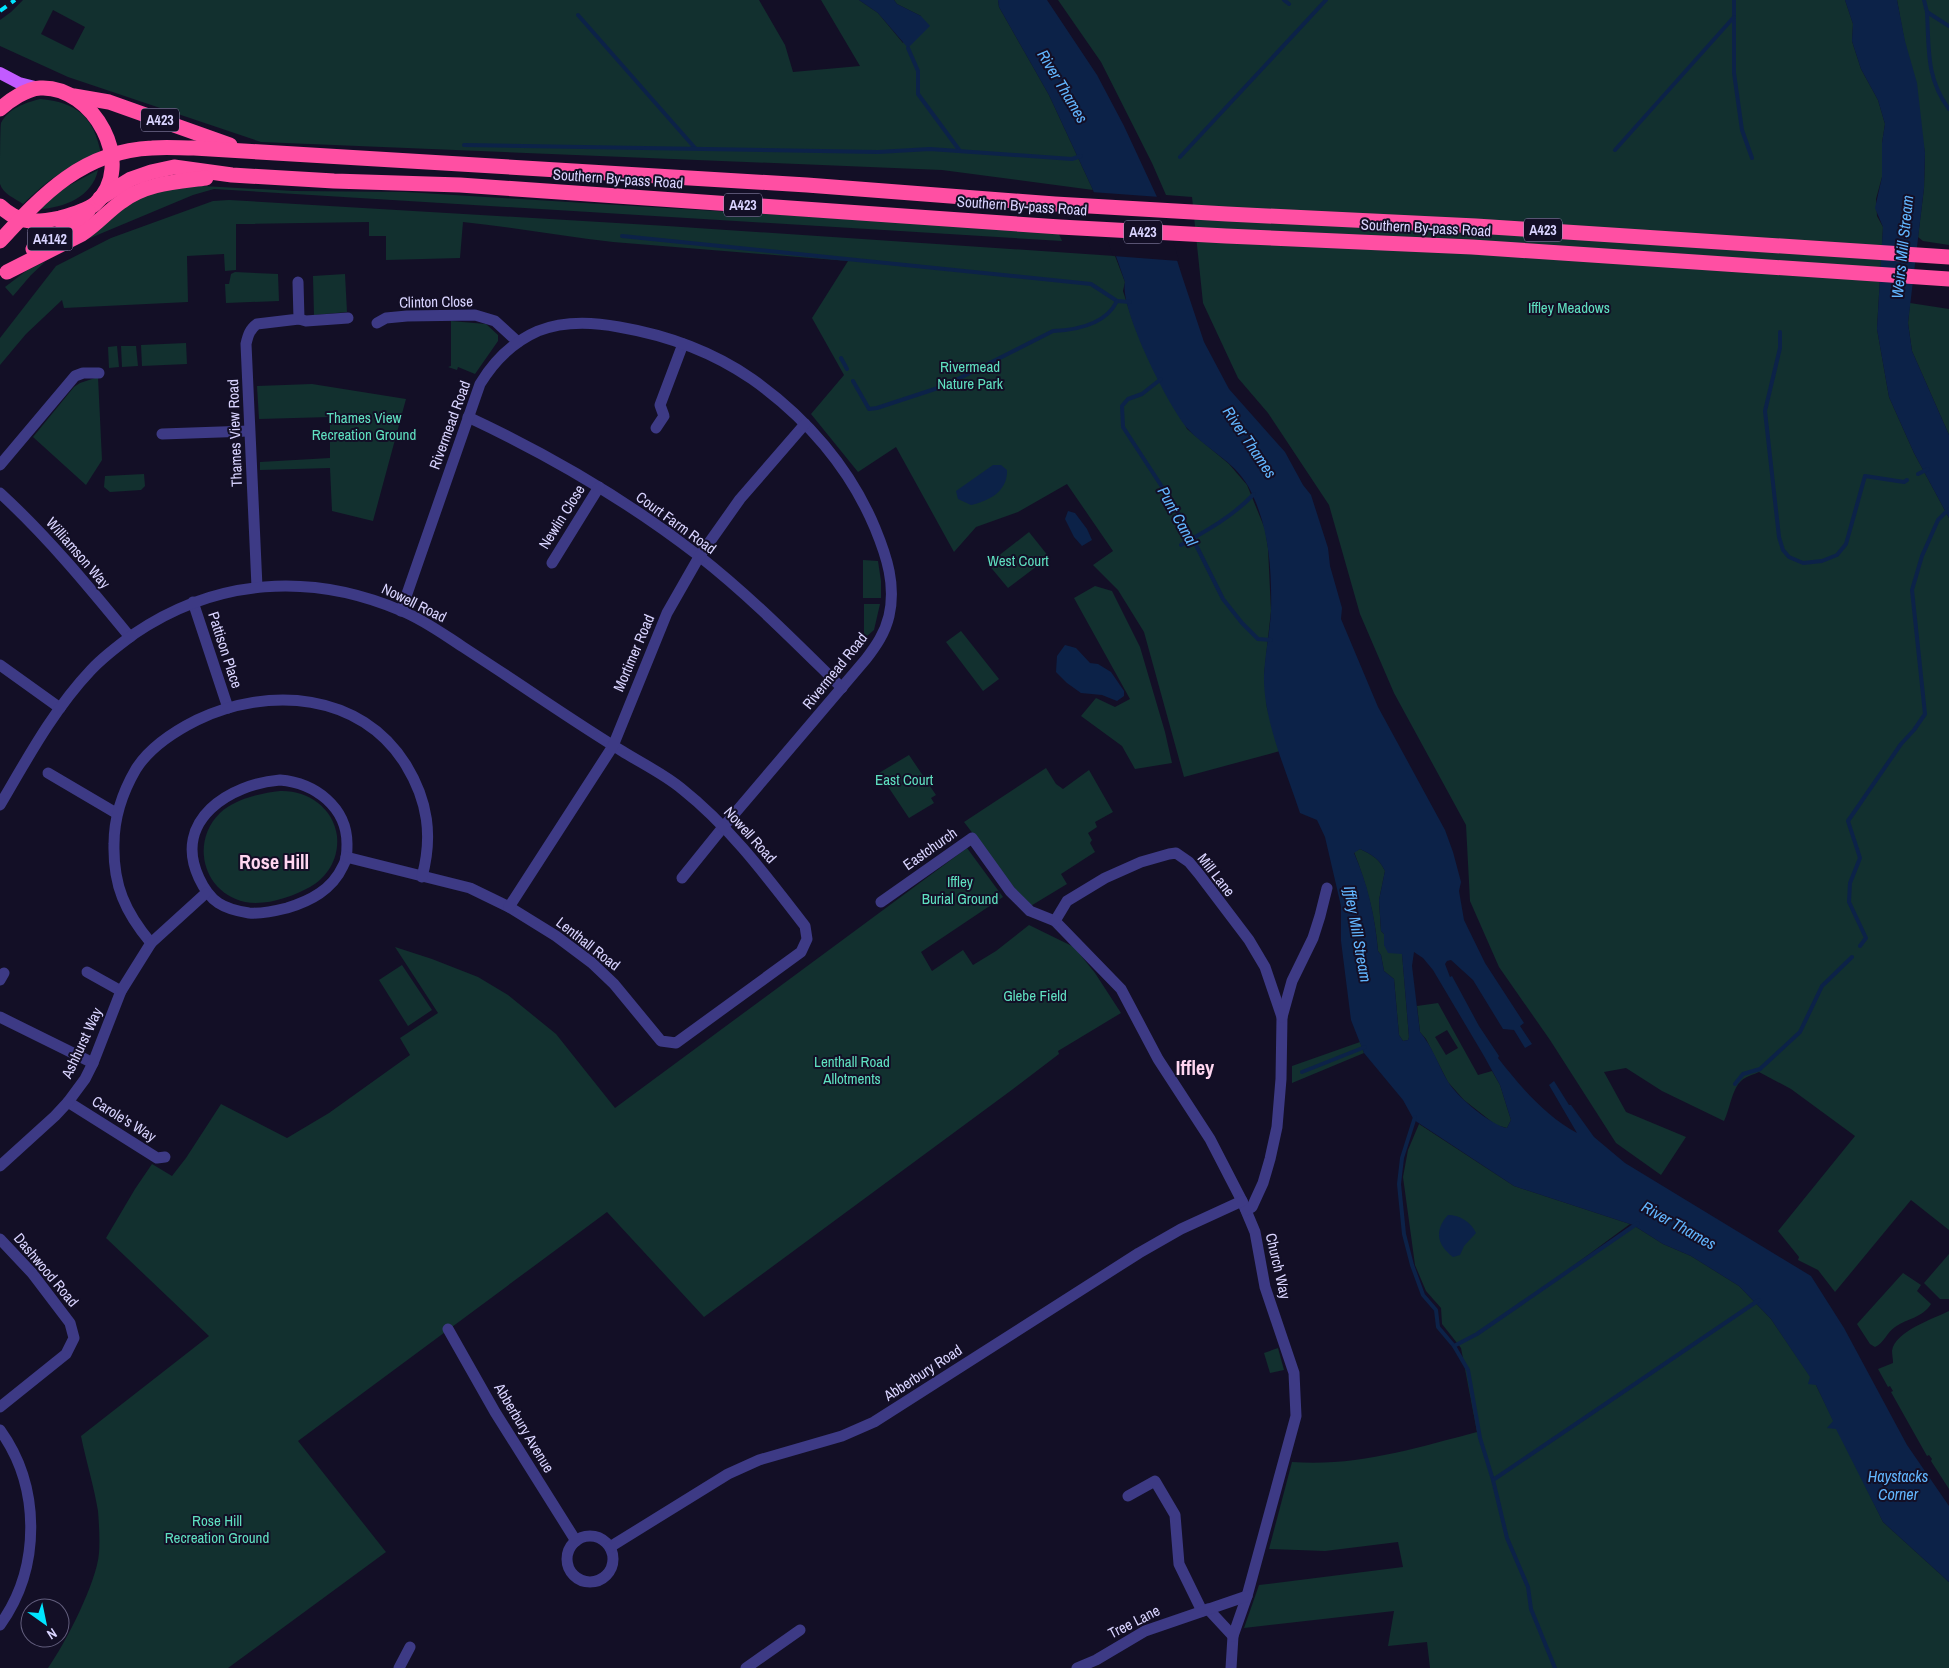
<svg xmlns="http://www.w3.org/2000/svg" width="1949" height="1668" font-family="'Archivo Narrow',sans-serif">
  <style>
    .green { fill: #12302f; fill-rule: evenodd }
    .water { fill: #0c2248; fill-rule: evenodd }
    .pier { fill: #130f26 }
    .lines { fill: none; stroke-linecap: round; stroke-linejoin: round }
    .stream { stroke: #0c2248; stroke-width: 4 }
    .minor { stroke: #3d3a85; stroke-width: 11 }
    .major { stroke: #c25bff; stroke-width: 12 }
    .highway { stroke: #ff4fa3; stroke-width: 15 }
    .rail { stroke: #00e5ff; stroke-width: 4; stroke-dasharray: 8 6; stroke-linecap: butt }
    .labels { text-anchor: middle; stroke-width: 4; stroke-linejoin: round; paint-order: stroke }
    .shield { fill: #130f26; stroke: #9e99be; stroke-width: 1 }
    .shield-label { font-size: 14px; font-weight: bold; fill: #d9d4ff }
    .street-label { font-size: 15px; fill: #d9d4ff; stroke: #130f26 }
    .park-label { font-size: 15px; fill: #5fe0c0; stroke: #130f26 }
    .water-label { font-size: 16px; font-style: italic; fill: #62b6ff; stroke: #130f26 }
    .district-label { font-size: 20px; font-weight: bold; fill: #ffd6f0; stroke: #130f26 }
  </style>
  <rect width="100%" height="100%" fill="#130f26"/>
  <g class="green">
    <path d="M23,0H759L785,45L793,72L860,66L821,0H859L878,13L903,43L921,16L897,4L894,0H998L999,7L1049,95L1093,190L942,170L261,142L68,77L0,46V20L11,12ZM53,10L85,27L73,50L41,34Z"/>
    <path d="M1058,0H1845L1853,24L1852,41L1861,69L1878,100L1885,124L1882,143V177L1876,199L1877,216L1883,227L1877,329L1889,397L1914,453L1949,518V1230L1911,1200L1835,1292L1818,1270L1798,1260L1799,1257L1778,1231L1855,1136L1791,1089L1759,1072C1753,1075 1746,1076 1741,1081C1732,1089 1730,1109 1724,1121L1662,1091L1626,1068L1604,1072L1626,1112L1686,1137L1661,1175L1616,1143L1550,1040L1499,967L1470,901L1466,825L1394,693L1360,614L1329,505L1268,413L1238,378L1203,303L1192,197L1166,195L1152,163L1101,62Z"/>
    <path d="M1897,0H1949V245L1923,241L1918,237L1924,188L1925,153Z"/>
    <path d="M40,99C77,102 94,117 101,154C67,166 49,179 23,204C16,199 3,194 0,184C0,180 0,126 1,123C9,108 25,103 40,99Z"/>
    <path d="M98,170C92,197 64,208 39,209L66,187Z"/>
    <path d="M185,185L294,191L406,192L1058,232L1062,241L214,189L193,195L83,241L119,210L145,194Z"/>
    <path d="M229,200L667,226L1115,256L1125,282L1123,291L1133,322L1187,429L1229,464L1247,485L1265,529L1268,548L1271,611L1264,675L1267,708L1280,751L1184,777L1144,632L1118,590L1093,565L1113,551L1067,484L1018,512L976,527L954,552L896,447L858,472L811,414L844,375L812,318L848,261L613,242C562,236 513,227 463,222L460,258L386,260V236H369V222L236,224V270L225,271L224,254L187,256L188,302L64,308L62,300L26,334L0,365V338L56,266L111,238L213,201Z"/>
    <path d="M46,261L31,275L13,296L5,287L26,271Z"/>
    <path d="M235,272L278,274L279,301L226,303L225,284H229L231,274Z"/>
    <path d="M345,274L347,312L314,315L313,276Z"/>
    <path d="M1910,303L1949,309V435L1912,351L1908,323Z"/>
    <path d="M451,321L486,324L498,335V341L475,374L458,367L457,370L448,367L451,366Z"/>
    <path d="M186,343L187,364L142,366L141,345Z"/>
    <path d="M117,346L119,367L109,368L108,347Z"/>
    <path d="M121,346H136L138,366L122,367Z"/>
    <path d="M98,377L102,460L86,485L33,437L74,387L80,383Z"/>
    <path d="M312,384L406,399L373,521L332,511L330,468L260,470V462L330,458V417L259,419L257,386Z"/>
    <path d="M144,474L145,486L141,490L110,492L104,487L105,476Z"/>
    <path d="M1029,532L1049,557L1008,588L988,564Z"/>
    <path d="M863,560L878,561L881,581V598H863Z"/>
    <path d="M1095,586L1112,591L1140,647L1165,732L1172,763L1135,769L1122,746L1081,716L1096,698L1115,707L1130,699L1074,598Z"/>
    <path d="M864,604H880L874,630L867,636L864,635Z"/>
    <path d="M961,631L999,679L983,691L946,642Z"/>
    <path d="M909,755L936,795L931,798L934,803L909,818L879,773Z"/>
    <path d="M1046,768L1056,784L1063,789L1089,770L1113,812L1095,822L1097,827L1088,833L1092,840L1090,843L1095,852L1061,874L1067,884L1029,907L964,822Z"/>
    <path d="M280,791C307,790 333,807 337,836C339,857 329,876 310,887C292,897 266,906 245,902C203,893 190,842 220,813C235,799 261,793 280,791Z"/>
    <path d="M967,848L1003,897L921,952L932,971L963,950L973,965L996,951L1029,925L1074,947L1095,973L1121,1013L1058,1051L1059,1054L1009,1092L704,1317L607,1212L298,1441L386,1552L228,1668H48C65,1644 97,1582 99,1553C100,1540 99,1524 98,1511C94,1486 86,1461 81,1436L209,1336L106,1238L135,1189L152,1164L172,1176L186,1158L221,1104L287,1138L329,1113L410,1055L400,1038L438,1013L395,947L432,959L478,977L508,995L556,1034L615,1108Z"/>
    <path d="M1360,849C1373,855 1379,859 1385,871L1379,900L1381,931L1384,934V945L1402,953L1409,1037L1408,1040L1403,1041L1399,1035L1394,979L1384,971L1381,955L1378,951C1375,916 1367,885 1354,852Z"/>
    <path d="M402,965L432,1010L408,1026L379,980Z"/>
    <path d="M1438,1003L1478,1075L1492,1071L1500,1085L1511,1120L1507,1128L1496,1125L1487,1118L1464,1100L1448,1082L1426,1039L1420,1032L1417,1006ZM1447,1030L1458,1048L1446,1055L1435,1037Z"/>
    <path d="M1360,1042L1364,1053L1292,1083V1066Z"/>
    <path d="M1419,1124L1514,1186L1630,1224L1508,1314L1633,1225L1663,1244L1691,1256L1739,1286L1771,1319L1816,1385L1883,1522L1949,1582V1668H1430L1427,1642L1388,1646L1394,1611L1244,1628L1259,1585L1403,1567L1398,1542L1325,1551L1269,1549L1292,1462C1356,1467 1416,1448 1477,1432L1461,1348L1442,1324L1441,1308L1426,1291L1415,1265L1403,1177L1408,1150Z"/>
    <path d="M1949,1254V1299H1940L1924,1283Z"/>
    <path d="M1903,1273L1921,1285L1917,1291L1931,1304C1922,1318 1908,1318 1895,1327C1887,1332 1884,1343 1875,1347L1870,1344L1857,1324Z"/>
    <path d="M1949,1311V1489L1931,1461L1932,1459L1929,1455L1927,1456L1891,1392L1893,1391L1890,1386L1888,1387L1878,1369L1893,1363C1893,1359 1892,1354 1892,1351C1895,1331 1933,1319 1949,1311Z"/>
    <path d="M1278,1348L1284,1370L1270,1373L1264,1353Z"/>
  </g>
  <g class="water">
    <path d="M859,0H894L897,4L921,16L930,26L908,48L878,13Z"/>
    <path d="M998,0H1047L1097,75L1124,126L1157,197L1182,276L1204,342L1229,389L1285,452L1303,485L1311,495L1328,548L1330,566L1342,608L1341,619L1378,707L1445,830L1453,852L1461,882L1459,891L1464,920L1485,963L1524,1023L1520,1026L1532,1044L1525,1048L1514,1030L1503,1029L1473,980L1451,960L1447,961L1445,964L1450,977L1452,976L1479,1026L1499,1056L1498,1058C1520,1086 1545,1116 1577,1133L1549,1085L1554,1081L1569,1105H1571L1594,1137L1625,1163L1811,1276L1844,1328L1907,1445L1949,1506V1582L1883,1522L1836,1429L1827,1428L1833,1421L1816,1385L1808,1384L1810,1377L1771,1319L1739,1286L1691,1256L1663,1244L1633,1225L1514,1186L1414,1120L1403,1100L1364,1053L1351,1020L1341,941V906L1325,837L1317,820L1300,813C1286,770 1263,720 1264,675C1265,653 1270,632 1271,611C1272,569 1269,524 1248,486C1234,461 1206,449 1188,429C1169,408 1119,308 1125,282L1093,190L1049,95L999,7ZM1360,849C1373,855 1379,859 1385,871L1379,900L1381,931L1384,934V945L1388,953L1402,954L1409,1037L1408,1040L1403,1041L1399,1035L1394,979L1384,971L1381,955L1378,951C1375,916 1368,885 1354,853ZM1414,952L1423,958L1433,970L1484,1056L1500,1085L1511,1120L1507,1128C1490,1125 1455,1095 1447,1080C1438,1064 1432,1046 1420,1032L1412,966Z"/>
    <path d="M1845,0H1897L1905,41L1917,83L1925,153L1924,188L1908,323L1912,351L1949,435V518L1914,453L1889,397L1877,329L1883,227L1875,208L1882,177V143L1885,124L1878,100L1861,69L1852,41L1853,24Z"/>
    <path d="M993,465H1001L1007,470C1008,491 989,501 971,505L958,499L956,491Z"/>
    <path d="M1068,511L1075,513L1087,529L1092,540L1082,546L1074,537L1065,519Z"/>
    <path d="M1065,645L1076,648L1090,663L1098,664L1111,672L1124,691V696L1117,701L1102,695L1081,693L1067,683L1056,672L1057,656Z"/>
    <path d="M1448,1215C1460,1215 1471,1222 1476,1233L1464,1246L1460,1255L1453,1257C1437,1245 1434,1230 1448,1215Z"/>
  </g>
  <path class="pier" d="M1091,192L1160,197L1179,261L1113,256Z"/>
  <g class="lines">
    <g class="stream">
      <path d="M1284,0L1289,4"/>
      <path d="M1734,0V73L1742,130L1752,158"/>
      <path d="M1924,0L1927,12L1949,26"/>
      <path d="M1927,12C1929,48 1926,79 1949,109"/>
      <path d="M578,15L695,148"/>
      <path d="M908,48L918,71V94L960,151"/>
      <path d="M464,145L878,152L930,149L1072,159L1081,156"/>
      <path d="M1615,150L1734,17"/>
      <path d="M1180,157L1326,0"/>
      <path d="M622,236L1091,284L1117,301L1130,302"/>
      <path d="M1780,332V348L1765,411L1779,537L1783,550L1789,557L1803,563L1822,561L1837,555L1846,544L1865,476L1904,482L1907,480"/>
      <path d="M841,358L847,369"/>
      <path d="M1161,379L1142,394L1128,399L1122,406L1123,427L1170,499L1193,539L1223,599L1242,623L1258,639L1271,640"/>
      <path d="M853,381L869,409L877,408L944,386L1053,331C1076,330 1106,324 1117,301"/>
      <path d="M1918,474L1928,469"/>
      <path d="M1181,545C1208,530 1233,516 1254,494"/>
      <path d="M1860,946L1866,938L1849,902L1850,883L1860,858L1848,821L1901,744L1914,730L1925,714L1912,590L1922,556L1938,520L1949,509"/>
      <path d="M1302,1072L1365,1047"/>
      <path d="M1735,1084L1743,1074L1760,1069L1800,1032L1822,986L1852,957"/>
      <path d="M1415,1117L1402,1158L1399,1184L1404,1234L1412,1265L1423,1295L1436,1310L1438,1327L1454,1346"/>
      <path d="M1493,1480L1480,1438L1468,1370L1454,1346L1477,1334L1638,1223"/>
      <path d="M1555,1668L1531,1609L1528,1587L1507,1538L1493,1480L1759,1300"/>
    </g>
    <g class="minor">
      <path d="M299,319L306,321L348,318"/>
      <path d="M377,323L386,318L407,316L475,315L495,321L518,342"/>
      <path d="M468,417C549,455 628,501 699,556C750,596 795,642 842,688"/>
      <path d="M656,428L664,416L660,405L683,344"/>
      <path d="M162,434L249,431"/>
      <path d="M0,465L75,376L83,373H99"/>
      <path d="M0,493C48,537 89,587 130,637"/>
      <path d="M552,563L599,487"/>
      <path d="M257,587L246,344C248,335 250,329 257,324L299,319L298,282"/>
      <path d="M193,602L228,708"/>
      <path d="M401,611L480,384C494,361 513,342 538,331C563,321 593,322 619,327C666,335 713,352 752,379C806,417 850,468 875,528C887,557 896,585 889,616C885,633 876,646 866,659L724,826L682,878"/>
      <path d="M0,665L60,708"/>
      <path d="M48,773L116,813"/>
      <path d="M280,780C315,783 347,807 347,844C347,852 347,860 343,866C332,890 310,901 287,908C275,911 262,914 249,913C223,909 210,902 199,878C172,820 230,784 280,780Z"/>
      <path d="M0,805C27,759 54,709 91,670C104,656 119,645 134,634C216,578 311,572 402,611C424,620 443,634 463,647C489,664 515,681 540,698C567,716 594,734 622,751C641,763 664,774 682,789C731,828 767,877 805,926L807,939L801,952L676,1043L661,1041L614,984L592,963L556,936L509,907L470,888L346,857"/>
      <path d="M881,902L972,838L1010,891L1030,911L1055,921L1121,989L1158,1059L1210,1139L1242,1201L1255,1232L1265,1287L1294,1373L1296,1416L1247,1596L1233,1636L1231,1668"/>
      <path d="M509,907L613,746L667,613L699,557L740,499L805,424"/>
      <path d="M1055,921L1067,901L1105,878L1141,862L1169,854L1176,853L1189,862L1199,874L1249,940L1265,967L1282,1017L1281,1079L1277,1127L1270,1159L1263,1183L1252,1207L1246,1210"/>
      <path d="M151,943C125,912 113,885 114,844C114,817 122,793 136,769C150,747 175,731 197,720C268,686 361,692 406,765C428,801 433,836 422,877"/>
      <path d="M87,972L121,991"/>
      <path d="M0,980L4,973"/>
      <path d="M0,1017L93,1063"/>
      <path d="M1282,1017L1292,981L1313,938L1320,916L1327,888"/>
      <path d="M68,1102L157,1158L165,1157"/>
      <path d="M0,1166L55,1116L68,1102L85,1079L93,1063L121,991L151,943L206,893"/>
      <path d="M0,1239L32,1273L70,1323L74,1338L66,1354L0,1407"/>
      <path d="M448,1329L495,1412L576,1541"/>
      <path d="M0,1430C41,1487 41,1568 0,1625"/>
      <path d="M1128,1496L1155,1481L1175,1515L1179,1564L1202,1611"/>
      <circle cx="590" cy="1559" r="23"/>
      <path d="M610,1547L728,1474L759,1460L842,1436L874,1422L1139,1253L1181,1229L1242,1201"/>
      <path d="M1208,1609L1233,1636"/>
      <path d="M399,1668L410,1647"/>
      <path d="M746,1668L800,1630"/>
      <path d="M1077,1668L1096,1660L1145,1631L1247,1596"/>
    </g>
    <path class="major" d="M0,73L19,83L39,88"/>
    <g class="highway">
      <path d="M74,96L109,102L230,145"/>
      <path d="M0,109C10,100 26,89 40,88C93,85 138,165 95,204C86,211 71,215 60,218C35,223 19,224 0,206"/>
      <path d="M100,198L131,179L151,172L174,167L232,175L334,181L460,185L1060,227L1226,236L1472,247L1949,279"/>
      <path d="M0,241C43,194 83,151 152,148C166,147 180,148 194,148L807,185L1055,204L1227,214L1476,226L1949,257"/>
      <path d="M33,249L74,224L88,211"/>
      <path d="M7,272L82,234C96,225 107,212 121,202C146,183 176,182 206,178"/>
    </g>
    <path class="rail" d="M0,11L15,0"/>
  </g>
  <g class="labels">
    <g class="shield">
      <rect x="141" y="108.5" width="38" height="23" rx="4"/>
      <rect x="724" y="193.5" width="38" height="23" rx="4"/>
      <rect x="1524" y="218.5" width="38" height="23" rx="4"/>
      <rect x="1124" y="220.5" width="38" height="23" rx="4"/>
      <rect x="27.5" y="227.5" width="45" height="23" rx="4"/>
    </g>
    <g class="shield-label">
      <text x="160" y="125">A423</text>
      <text x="743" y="210">A423</text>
      <text x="1543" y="235">A423</text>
      <text x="1143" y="237">A423</text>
      <text x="50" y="244">A4142</text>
    </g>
    <g class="street-label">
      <text transform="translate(618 179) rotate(4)" y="5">Southern By-pass Road</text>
      <text transform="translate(1022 206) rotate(4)" y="5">Southern By-pass Road</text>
      <text transform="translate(1426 228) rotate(3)" y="5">Southern By-pass Road</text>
      <text transform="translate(436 302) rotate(-1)" y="5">Clinton Close</text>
      <text transform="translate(450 425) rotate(-70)" y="5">Rivermead Road</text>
      <text transform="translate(235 433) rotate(-92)" y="5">Thames View Road</text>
      <text transform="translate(562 517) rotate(-58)" y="5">Newlin Close</text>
      <text transform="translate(676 523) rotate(36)" y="5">Court Farm Road</text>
      <text transform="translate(78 553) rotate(49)" y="5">Williamson Way</text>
      <text transform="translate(414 603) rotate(26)" y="5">Nowell Road</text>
      <text transform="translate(225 650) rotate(72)" y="5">Pattison Place</text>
      <text transform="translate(634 653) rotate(-67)" y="5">Mortimer Road</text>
      <text transform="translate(835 671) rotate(-51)" y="5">Rivermead Road</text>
      <text transform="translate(750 835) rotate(48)" y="5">Nowell Road</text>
      <text transform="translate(930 849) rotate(-35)" y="5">Eastchurch</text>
      <text transform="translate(1216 875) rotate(52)" y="5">Mill Lane</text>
      <text transform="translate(588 944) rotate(38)" y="5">Lenthall Road</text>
      <text transform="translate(82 1043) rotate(-65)" y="5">Ashhurst Way</text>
      <text transform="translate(124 1119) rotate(32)" y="5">Carole's Way</text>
      <text transform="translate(1278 1266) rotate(77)" y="5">Church Way</text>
      <text transform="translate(46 1270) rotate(50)" y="5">Dashwood Road</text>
      <text transform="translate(923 1373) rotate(-33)" y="5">Abberbury Road</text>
      <text transform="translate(524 1428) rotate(59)" y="5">Abberbury Avenue</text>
      <text transform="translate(1134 1622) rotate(-27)" y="5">Tree Lane</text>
    </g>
    <g class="park-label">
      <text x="1569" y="313">Iffley Meadows</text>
      <text x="970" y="372">Rivermead<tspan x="970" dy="17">Nature Park</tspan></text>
      <text x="364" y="423">Thames View<tspan x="364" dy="17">Recreation Ground</tspan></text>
      <text x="1018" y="566">West Court</text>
      <text x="904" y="785">East Court</text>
      <text x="960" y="887">Iffley<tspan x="960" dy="17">Burial Ground</tspan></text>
      <text x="1035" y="1001">Glebe Field</text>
      <text x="852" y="1067">Lenthall Road<tspan x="852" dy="17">Allotments</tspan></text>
      <text x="217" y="1526">Rose Hill<tspan x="217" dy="17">Recreation Ground</tspan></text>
    </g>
    <g class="water-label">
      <text transform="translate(1063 86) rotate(59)" y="6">River Thames</text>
      <text transform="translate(1902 247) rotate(-84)" y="6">Weirs Mill Stream</text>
      <text transform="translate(1250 442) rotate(56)" y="6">River Thames</text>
      <text transform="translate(1178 516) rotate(61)" y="6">Punt Canal</text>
      <text transform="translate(1358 934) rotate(80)" y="6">Iffley Mill Stream</text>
      <text transform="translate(1679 1225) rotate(29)" y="6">River Thames</text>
      <text x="1898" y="1482">Haystacks<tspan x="1898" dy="18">Corner</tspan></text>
    </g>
    <g class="district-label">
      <text x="274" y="869">Rose Hill</text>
      <text x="1195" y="1075">Iffley</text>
    </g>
  </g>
  <g transform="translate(45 1623) rotate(147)"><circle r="24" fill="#130f26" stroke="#625e7d"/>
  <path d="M0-4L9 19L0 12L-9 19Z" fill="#00e5ff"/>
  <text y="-8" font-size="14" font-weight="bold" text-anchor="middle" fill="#d9d4ff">N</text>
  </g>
</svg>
